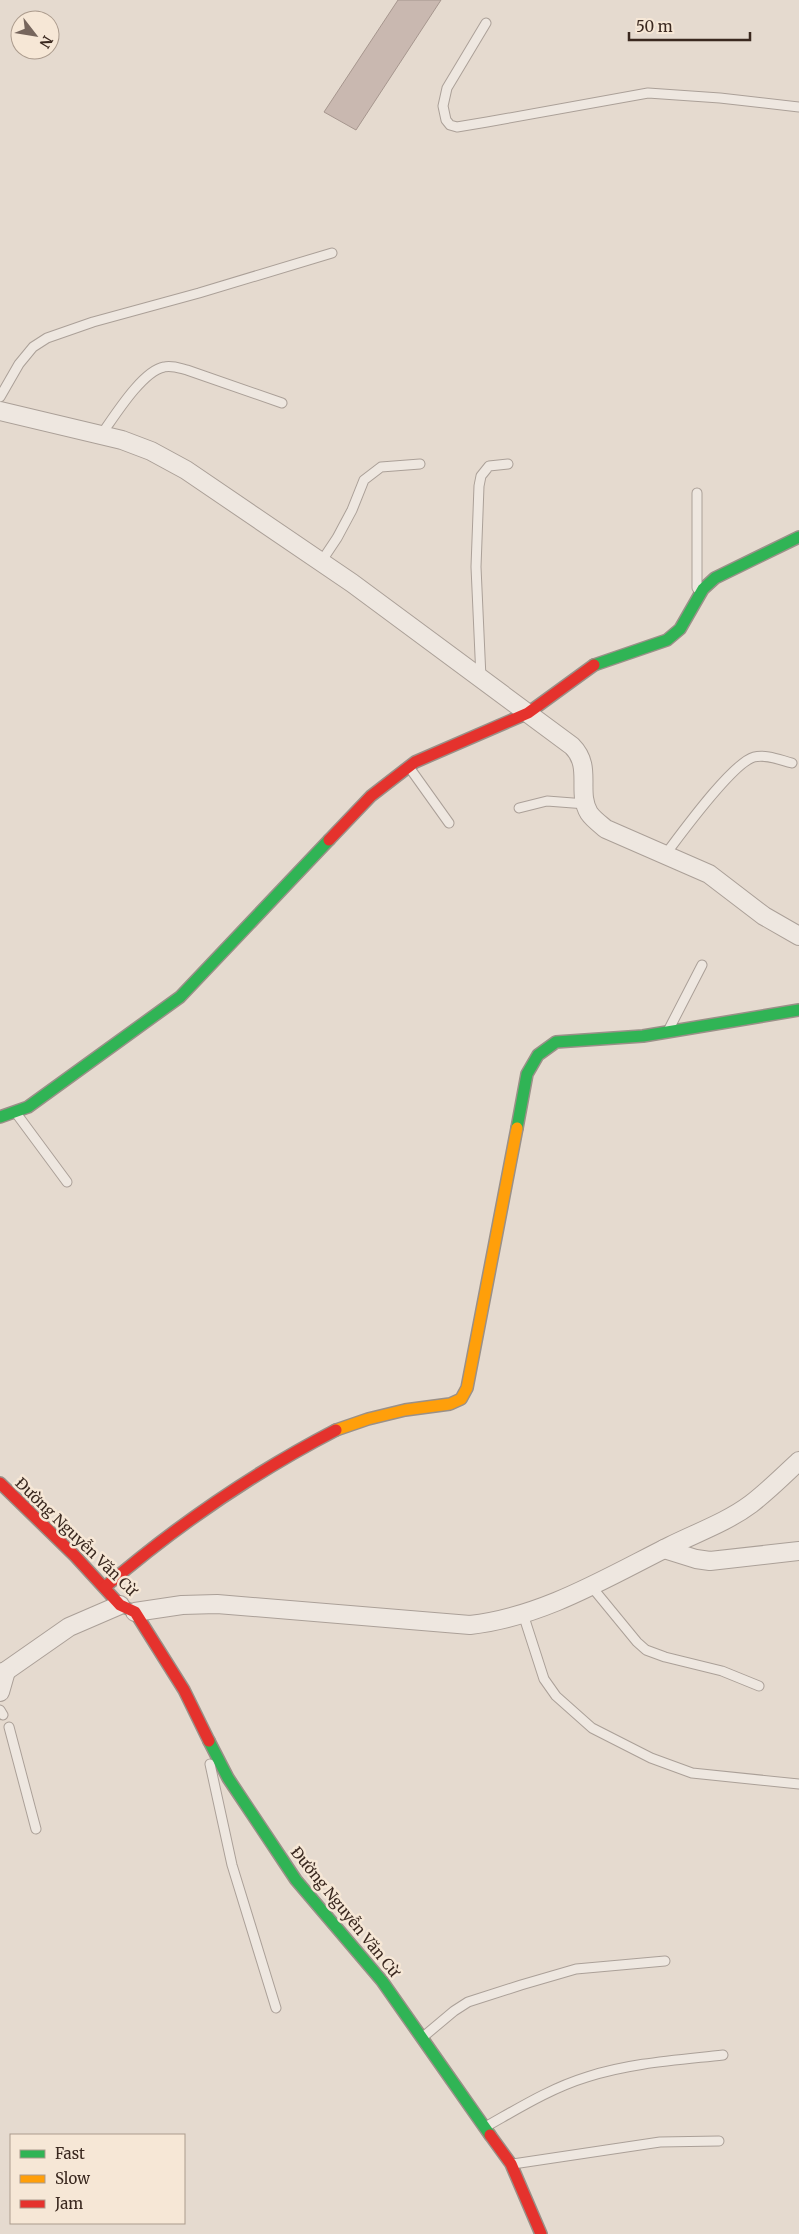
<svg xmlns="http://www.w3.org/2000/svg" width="799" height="2234" font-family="Merriweather,serif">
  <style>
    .building { fill: #c9b8b0; stroke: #a6968e }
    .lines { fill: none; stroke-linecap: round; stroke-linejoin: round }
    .lane-casing { stroke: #aba098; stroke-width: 11 }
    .street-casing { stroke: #aba098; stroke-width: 20 }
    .fast-casing { stroke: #9a9088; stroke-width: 14 }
    .slow-casing { stroke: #9a9088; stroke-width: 14 }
    .jam-casing { stroke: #9a9088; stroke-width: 14 }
    .lane { stroke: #eee7e0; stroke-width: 9 }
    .street { stroke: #eee7e0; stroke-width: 18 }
    .fast { stroke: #30b455; stroke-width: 11 }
    .slow { stroke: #ff9f0a; stroke-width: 11 }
    .jam { stroke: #e5322d; stroke-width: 11 }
    .labels { text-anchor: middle; stroke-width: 5; stroke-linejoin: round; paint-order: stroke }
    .street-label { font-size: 15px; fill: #3a281f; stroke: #f6e7d6 }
  </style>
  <rect width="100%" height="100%" fill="#e5dacf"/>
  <path class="building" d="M398,0H441L356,130L324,112Z"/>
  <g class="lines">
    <g class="lane-casing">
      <g id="lane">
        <path d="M486,23L447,88L443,106L446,120L450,125L457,127L487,122L648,93L720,98L799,107"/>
        <path d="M0,397L19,364L33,347L47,338L93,322L199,293L332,253"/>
        <path d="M101,435C114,417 142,371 164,367C172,365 179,368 187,370L282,403"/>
        <path d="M697,493V588"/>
        <path d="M321,562L337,538L352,510L364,480L381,467L420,464"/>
        <path d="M481,678L476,567L479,486L481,476L489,466L508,464"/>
        <path d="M409,767L449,823"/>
        <path d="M519,808L547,801L586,804"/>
        <path d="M665,855C681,834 732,763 754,757C766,754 780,760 792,763"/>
        <path d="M669,1029L702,965"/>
        <path d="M16,1113L67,1182"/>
        <path d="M591,1586L637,1642L646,1650L665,1657L722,1671L759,1686"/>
        <path d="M523,1614L544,1679L556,1696L592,1728L651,1758L692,1773L799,1784"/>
        <path d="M0,1710L3,1715"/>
        <path d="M9,1727L36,1829"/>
        <path d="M210,1764L232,1865L276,2008"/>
        <path d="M423,2037L454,2011L468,2002L521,1985L576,1969L665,1961"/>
        <path d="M487,2126C519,2108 551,2088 587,2077C630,2063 678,2060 723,2055"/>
        <path d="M513,2164L660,2142L719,2141"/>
      </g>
    </g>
    <g class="street-casing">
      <g id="street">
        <path d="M0,411L122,440L151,451L186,470L352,583L572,746C593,767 576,791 589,813C593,819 600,824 606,829L709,874L764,916L799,936"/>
        <path d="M664,1549L696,1559L710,1561L799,1551"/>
        <path d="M135,1612L182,1605L217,1604L470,1625C542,1617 606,1578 670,1546C696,1533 727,1522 751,1504C768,1491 783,1476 799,1461"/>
        <path d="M0,1673L6,1671L69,1627L120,1605"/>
        <path d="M0,1692L6,1671"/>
      </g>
    </g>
    <g class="fast-casing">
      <g id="fast">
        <path d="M594,665L667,640L680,629L703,589L715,578L799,537"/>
        <path d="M0,1117L28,1107L180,997L329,840"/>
        <path d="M517,1128L527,1074L538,1055L556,1042L643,1036L799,1010"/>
        <path d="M209,1741L228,1778L296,1880L382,1981L490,2135"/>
      </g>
    </g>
    <g class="slow-casing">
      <path id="slow" d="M336,1430L368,1419L405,1410L450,1404L461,1399L467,1388L517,1128"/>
    </g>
    <g class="jam-casing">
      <g id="jam">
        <path d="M329,840L371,796L415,762L528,713L594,665"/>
        <path d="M0,1483L75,1556L120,1605L135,1612L184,1690L209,1741"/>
        <path d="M105,1587C176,1526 253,1473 336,1430"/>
        <path d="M490,2135L511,2164L541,2234"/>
      </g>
    </g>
    <use href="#lane" class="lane"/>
    <use href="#street" class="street"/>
    <use href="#fast" class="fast"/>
    <use href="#slow" class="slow"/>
    <use href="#jam" class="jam"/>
  </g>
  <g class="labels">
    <g class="street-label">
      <text transform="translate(76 1537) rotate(44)" y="5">Đường Nguyễn Văn Cừ</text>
      <text transform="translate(345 1912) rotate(51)" y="5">Đường Nguyễn Văn Cừ</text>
    </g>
  </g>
  <rect x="10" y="2134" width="175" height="90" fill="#f6e7d6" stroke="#ab9b8d"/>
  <rect x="20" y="2150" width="25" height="8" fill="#30b455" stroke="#ab9b8d"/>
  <text x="55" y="2159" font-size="15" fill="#3a281f">Fast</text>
  <rect x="20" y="2175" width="25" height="8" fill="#ff9f0a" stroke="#ab9b8d"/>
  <text x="55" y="2184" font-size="15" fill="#3a281f">Slow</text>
  <rect x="20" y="2200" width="25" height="8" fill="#e5322d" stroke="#ab9b8d"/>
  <text x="55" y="2209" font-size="15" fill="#3a281f">Jam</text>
  <g transform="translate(35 35) rotate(121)"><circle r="24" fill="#f6e7d6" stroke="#ab9b8d"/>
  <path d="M0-4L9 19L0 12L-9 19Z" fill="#76665d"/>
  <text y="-8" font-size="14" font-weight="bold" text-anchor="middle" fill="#3a281f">N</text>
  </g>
  <path d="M629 32v8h121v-8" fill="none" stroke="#3a281f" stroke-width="2.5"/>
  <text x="636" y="32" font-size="15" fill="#3a281f" stroke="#f6e7d6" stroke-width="4" paint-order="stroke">50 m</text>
</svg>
